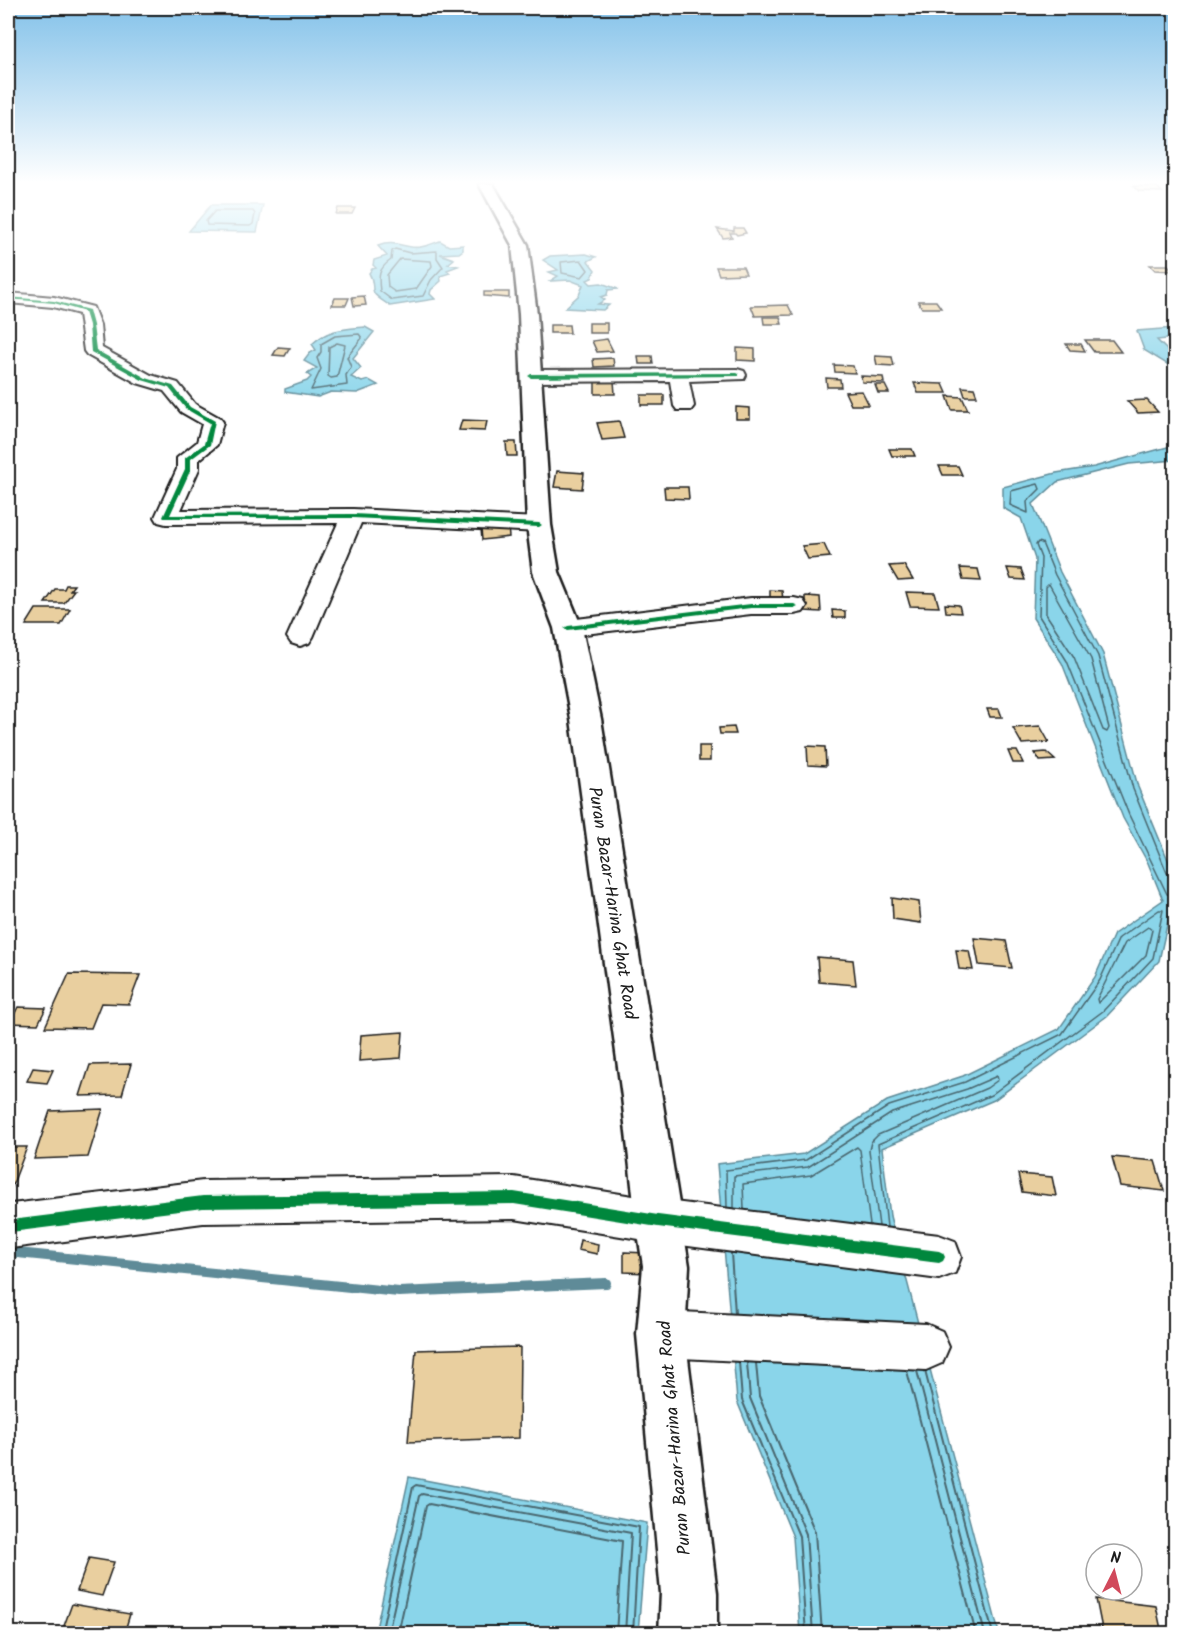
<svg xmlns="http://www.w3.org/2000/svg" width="1183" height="1641" font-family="Kalam,sans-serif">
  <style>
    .water { fill: #8ad5ea; stroke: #5e8b98; stroke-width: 1.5 }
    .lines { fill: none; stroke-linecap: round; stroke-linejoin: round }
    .shore-far1 { stroke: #48666e; stroke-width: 1.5 }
    .shore { stroke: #48666e; stroke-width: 2 }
    .stream { stroke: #5e8b98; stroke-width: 10 }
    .building { fill: #e9cf9f; stroke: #1c1c1c; stroke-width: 1.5 }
    .minor-casing { stroke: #1c1c1c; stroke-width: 4 }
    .major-casing { stroke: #1c1c1c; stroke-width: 5 }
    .minor { fill: #fff; fill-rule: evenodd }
    .major { fill: #fff; fill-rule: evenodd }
    .cycleway-casing { stroke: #fff; stroke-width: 4 }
    .cycleway { fill: #00873e; fill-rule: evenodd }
    .labels { text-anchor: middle; stroke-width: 4.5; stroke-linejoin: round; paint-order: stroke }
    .street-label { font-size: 18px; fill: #1c1c1c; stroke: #fff }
  </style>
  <rect width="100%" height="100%" fill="#fff"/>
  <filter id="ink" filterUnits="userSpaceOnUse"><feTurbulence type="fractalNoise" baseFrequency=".0167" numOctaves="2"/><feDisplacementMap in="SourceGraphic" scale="12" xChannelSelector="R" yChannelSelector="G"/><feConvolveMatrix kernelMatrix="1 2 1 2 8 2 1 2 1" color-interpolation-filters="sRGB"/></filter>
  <g filter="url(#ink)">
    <g class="water">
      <path d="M211,205H263L257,232L189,231Z"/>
      <path d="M440,241L449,246L463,245V250L459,253L440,254L454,259L448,264L458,266L447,270L450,273L440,276L441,281L431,290L430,294L435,299L390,306C385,302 377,298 374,293C371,286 375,283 369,273L372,269L376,268L373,265L374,260L387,256L378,246C392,241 398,245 411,247C421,249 431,244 440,241Z"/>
      <path d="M586,254L596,257L588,261L595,270L592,278L587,280L591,284L601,283L618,289L608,290L607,295L601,297L605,300L598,304L609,305L603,310L565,308L579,295L583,285L570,280L550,281L558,276L549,272L558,270L543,260L550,256Z"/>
      <path d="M365,327L374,332L353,358L361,368L351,377L362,382L369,380L378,385L357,393L331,392L318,397L285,392V389L307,381L311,377L307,374L317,368L304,361L310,353L316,350L312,344C328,329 344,329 365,327Z"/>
      <path d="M1175,328V338L1157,340L1175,358V369L1144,350L1137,331Z"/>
      <path d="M1175,445V460L1129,464L1057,482L1033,504L1060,572L1103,654L1138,787L1175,877V889L1159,961L1107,1016L994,1100L882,1148L890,1216L999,1633H800L793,1537L737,1401L717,1164L804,1154L887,1101L963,1076L1059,1029L1095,977L1114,934L1163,900L1148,863L1123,818L1062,663L1033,618L1035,559L1021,518L1003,508V487L1056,473L1094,467Z"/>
      <path d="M409,1477L647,1523L638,1633H375Z"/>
    </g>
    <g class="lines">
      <g class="shore-far1">
        <path d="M215,211H253L255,214L253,224L250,226L207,225L206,221Z"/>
        <path d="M395,249L410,253L437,251V258L443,267L431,280L423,296L392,300L380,291C378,276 378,269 391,260L392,251Z"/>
        <path d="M400,259L431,261L432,266L416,289L395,292L388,287L387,275Z"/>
        <path d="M581,260L588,270L582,277L562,273L561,262Z"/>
        <path d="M359,334L362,338L347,357L351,367L346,375L347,385L311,390L321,369L317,358L321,352V344L335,336Z"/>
        <path d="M337,343L345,345L337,377L331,378L328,376L329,347Z"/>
        <path d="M1038,484L1040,489L1027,502L1028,513L1010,505L1011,491Z"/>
        <path d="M1049,584L1091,659L1109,728L1107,732L1103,730L1074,657L1046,614V587Z"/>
        <path d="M1176,877L1167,873L1133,789L1098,656L1055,575L1042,543L1038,542L1036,545L1041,558L1039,616L1067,661L1129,815L1167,894L1176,895"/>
        <path d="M1148,927L1152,930L1146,955L1098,1003L1097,999L1125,943Z"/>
        <path d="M727,1207L726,1170L806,1160L889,1106L965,1082L1062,1034L1100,980L1119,938L1159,910H1163L1153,958L1103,1011L991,1095L878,1144L887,1227"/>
        <path d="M734,1208V1176L808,1167L892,1113L967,1089L997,1076L998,1080L987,1088L878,1135L871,1142L869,1150L879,1226"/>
        <path d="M744,1209L743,1184L811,1175L857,1147L860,1150L870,1225"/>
      </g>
      <g class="shore">
        <path d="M731,1253L735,1313"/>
        <path d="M739,1362L742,1400L799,1536L806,1634"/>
        <path d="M747,1363L750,1398L806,1534L813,1634"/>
        <path d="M756,1363L759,1396L815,1532L822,1634"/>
        <path d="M907,1371L976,1634"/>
        <path d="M917,1371L985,1634"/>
        <path d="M925,1371L993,1634"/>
        <path d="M381,1634L413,1487L416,1485L639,1527L633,1634"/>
        <path d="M388,1634L419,1496L422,1494L631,1533L625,1634"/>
        <path d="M398,1634L426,1506L429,1504L622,1541L616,1634"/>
      </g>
      <path class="stream" d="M8,1252L399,1292L606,1283"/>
    </g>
    <g class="building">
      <path d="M1134,186L1157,187L1162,192L1139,191Z"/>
      <path d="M338,208H355L352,214H336Z"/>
      <path d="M734,228H743L746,233L737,235L735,233H730L732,237L723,238L717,229L734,231Z"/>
      <path d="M1150,265H1168L1173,271L1155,270Z"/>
      <path d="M716,267H743L746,274L719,275Z"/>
      <path d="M484,292H509V298L484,296Z"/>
      <path d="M364,296L366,305L354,306L352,297Z"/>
      <path d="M335,298H349L346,305H332Z"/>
      <path d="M918,301H936L941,308H922Z"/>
      <path d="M788,305L793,315L755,316L751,306Z"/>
      <path d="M763,317H780L782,324H764Z"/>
      <rect x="589" y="323" width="18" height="10"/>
      <path d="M550,325H569L570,333H550Z"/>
      <path d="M607,339L613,351L597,352L592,341Z"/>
      <path d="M1085,340H1112L1121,352H1094Z"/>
      <path d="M1066,344H1081L1085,351L1070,350Z"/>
      <path d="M278,347L290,348L285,356L273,355Z"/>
      <path d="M737,348L755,349V361L737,360Z"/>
      <path d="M638,356H652L653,364H639Z"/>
      <path d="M875,356L892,357L894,366L877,365Z"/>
      <path d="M613,358L614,366L594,367L593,359Z"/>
      <path d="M834,365L853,366L855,373L835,372Z"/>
      <path d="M861,376L883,377L884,383L862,382Z"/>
      <path d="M826,378L840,379L841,387H827Z"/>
      <path d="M595,381H614L615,394H595Z"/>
      <path d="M914,383L943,384L947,393H918Z"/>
      <path d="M875,385H885L889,393H878Z"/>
      <path d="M962,387L974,388L977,396H965Z"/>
      <path d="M862,391L869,405H851L845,392Z"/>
      <rect x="641" y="395" width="23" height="10"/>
      <path d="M947,396L962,397L968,410H952Z"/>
      <path d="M1147,400L1158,412L1138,413L1127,401Z"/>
      <path d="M736,407L750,408V419H736Z"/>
      <path d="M462,420L487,421L485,431L459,430Z"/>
      <path d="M619,421L624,438L602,440L597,423Z"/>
      <path d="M506,442H516L517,456H507Z"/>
      <path d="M889,449H912L915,456H892Z"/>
      <path d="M939,466H958L962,475H943Z"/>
      <path d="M557,471L584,473L582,489L554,487Z"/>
      <path d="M664,487H688L689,499L665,498Z"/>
      <path d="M508,527L509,537L482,540L481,529Z"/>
      <path d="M824,544L830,557L808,559L802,546Z"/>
      <path d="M904,565L913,580L898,581L889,566Z"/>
      <path d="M960,568L978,569L981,581L963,580Z"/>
      <path d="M1007,568L1021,569L1025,580L1011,579Z"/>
      <path d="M66,585H74L70,590H74L64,603H45L55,589H64Z"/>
      <path d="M770,590L782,591L783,601L770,600Z"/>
      <path d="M906,592L935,593L939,607L910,606Z"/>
      <path d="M805,596L820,597L821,612L805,611Z"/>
      <path d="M945,604L959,605L961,613L946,612Z"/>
      <path d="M36,609H70L61,625H26Z"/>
      <path d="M832,610L845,611V618H833Z"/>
      <path d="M987,709H999L1002,717H990Z"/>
      <path d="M1040,726L1049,742L1022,744L1013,728Z"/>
      <path d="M734,727L736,734H720L719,728Z"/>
      <rect x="699" y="746" width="11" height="15"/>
      <path d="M807,746L825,747L826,766L808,765Z"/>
      <path d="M1008,751H1017L1023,763H1013Z"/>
      <path d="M1046,752L1055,760L1040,761L1035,753Z"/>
      <path d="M892,898L919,902L921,923L893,919Z"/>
      <path d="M974,938L1006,941L1012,968L979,965Z"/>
      <path d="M956,950L969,951L973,970L959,969Z"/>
      <path d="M817,957L853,960L856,985L819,982Z"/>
      <path d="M69,974L140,975L129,1004L101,1003L91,1028L45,1027Z"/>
      <path d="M18,1007L46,1008L38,1024L10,1023Z"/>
      <path d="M403,1032L401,1058L359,1061L361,1035Z"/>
      <path d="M131,1064L122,1095L80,1096L90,1065Z"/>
      <path d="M33,1068L53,1070L47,1083L27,1081Z"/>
      <path d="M103,1109L88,1157L34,1159L50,1111Z"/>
      <path d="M8,1147H27L8,1197Z"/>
      <path d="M1112,1157L1155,1161L1164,1191L1120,1186Z"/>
      <path d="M1018,1174L1052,1177L1056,1196L1022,1192Z"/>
      <path d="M580,1240L598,1244L597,1254L578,1250Z"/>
      <path d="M624,1252L647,1253V1273L624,1272Z"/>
      <path d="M520,1347L519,1438L408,1442L416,1350Z"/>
      <path d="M89,1558L114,1562L102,1596L77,1591Z"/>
      <path d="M1096,1599L1156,1606L1162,1634H1103Z"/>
      <path d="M72,1604L130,1614L124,1634H61Z"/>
    </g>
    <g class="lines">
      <g class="minor-casing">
        <g id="minor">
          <path d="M8,293L54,297L93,307L100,325L102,348L151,375L178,383L195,404L220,418L223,422L217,445L199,460V469L181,510L353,509L539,518L547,520L551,525L547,530L539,532L361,523L313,637L309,643L300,646L291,643L287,637L338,523L166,524L158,522L155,517L177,469V458L197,442L202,424L181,412L164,391L137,383L87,355L84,351L79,314L53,307L8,303Z"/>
          <path d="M737,369L744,371L746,375L744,379L689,381L694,406L691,410H677L674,406L670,381L531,382L524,380L522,376L524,372L531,370Z"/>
          <path d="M751,598H794L803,600L807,606L803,612L794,614H751L568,636L559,634L555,628L559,622L568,620Z"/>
          <path d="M514,1177L658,1200L939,1235L955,1241L961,1257L955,1273L939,1279L658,1242L514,1219L203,1223L11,1248L8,1246V1206L11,1204L203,1181Z"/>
          <path d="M661,1311L926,1324L942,1331L949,1347L942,1363L926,1370L661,1357L645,1350L638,1334L645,1318Z"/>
        </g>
      </g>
      <g class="major-casing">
        <path id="major" d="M479,184H493L528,245L537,314L551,525L559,572L582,628L601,719L689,1266L685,1334L717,1593V1634H659L661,1593L637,1334L643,1266L636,1221L622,1097L571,719L554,628L533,572L527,525L519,314L512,245Z"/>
      </g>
      <use href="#minor" class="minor"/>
      <use href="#major" class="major"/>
      <g class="cycleway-casing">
        <g id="cycleway">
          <path d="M8,297L54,301L89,310L93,325L96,350L146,378L173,386L190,407L215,421L210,445L191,459V469L170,515L353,514L539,523L542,525L539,527L353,518H164L163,517L185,469V458L204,444L210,423L186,409L169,388L142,380L91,352L89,325L85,312L54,303L8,299Z"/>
          <path d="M737,373L739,374V376L531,378L528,376L531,374Z"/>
          <path d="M751,604H794L798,606L794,608H751L568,630L564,628L568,626Z"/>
          <path d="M514,1192L658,1215L939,1251L943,1253L945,1257L943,1261L939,1263L658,1227L514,1204L203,1208L11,1232L8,1231V1221L11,1220L203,1196Z"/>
        </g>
      </g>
      <use href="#cycleway" class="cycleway"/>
    </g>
  </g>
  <linearGradient id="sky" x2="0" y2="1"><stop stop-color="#82c1e9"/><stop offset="0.44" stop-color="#fff"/><stop offset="1" stop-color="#fff" stop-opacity="0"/></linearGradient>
  <rect width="1183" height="414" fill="url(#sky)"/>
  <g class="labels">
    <g class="street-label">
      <text transform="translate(613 903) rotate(81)" y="6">Puran Bazar-Harina Ghat Road</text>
      <text transform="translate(674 1438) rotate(-95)" y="6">Puran Bazar-Harina Ghat Road</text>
    </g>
  </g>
  <rect width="1183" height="1641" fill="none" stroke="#fff" stroke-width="30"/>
  <rect x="15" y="15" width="1153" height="1611" fill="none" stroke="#1c1c1c" stroke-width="2" filter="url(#ink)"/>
  <g transform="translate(1114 1572) rotate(6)"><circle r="28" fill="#ffffff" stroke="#a4a4a4" stroke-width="1.5"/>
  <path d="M0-4.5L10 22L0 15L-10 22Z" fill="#d1495b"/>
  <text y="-9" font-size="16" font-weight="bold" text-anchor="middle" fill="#1c1c1c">N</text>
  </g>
</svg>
